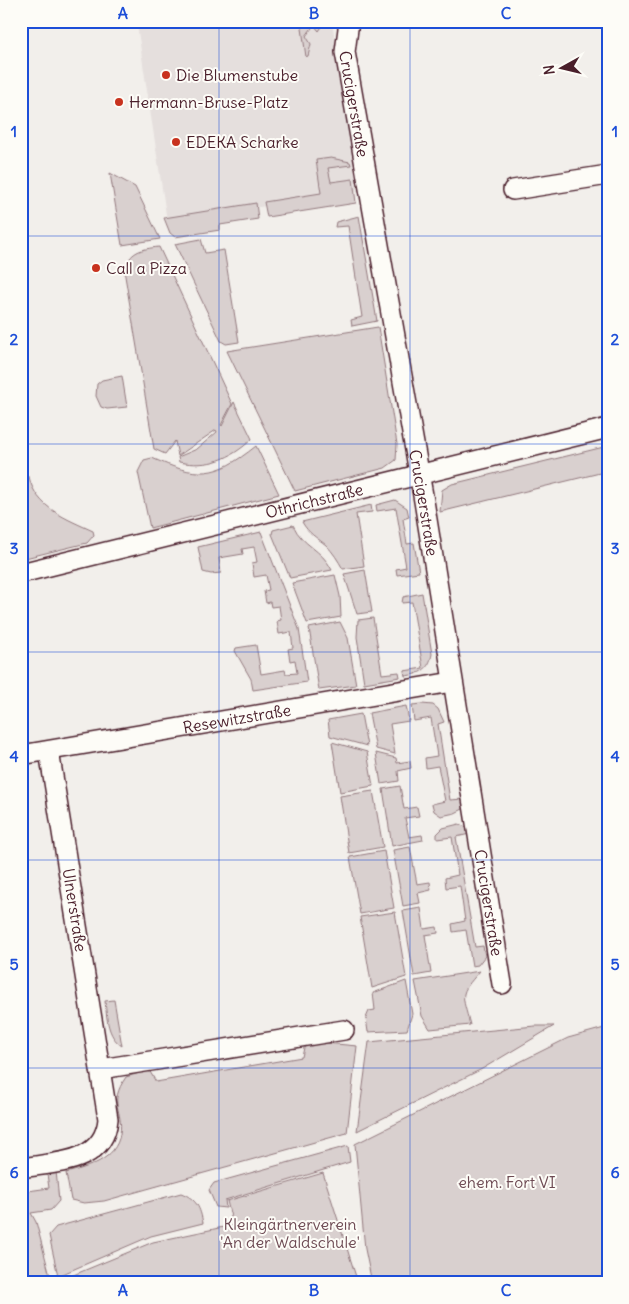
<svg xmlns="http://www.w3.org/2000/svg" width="629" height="1304" font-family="Delius,sans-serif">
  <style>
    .built { fill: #e5dfdd }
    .green { fill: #d9d0cf; stroke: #92787d }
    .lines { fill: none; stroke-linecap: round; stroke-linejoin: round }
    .minor-casing { stroke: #4a1f2b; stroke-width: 22 }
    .minor { stroke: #fdfcf7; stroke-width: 19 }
    .grid { fill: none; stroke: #1d4ed8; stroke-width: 1; stroke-opacity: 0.55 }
    .poi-dot { fill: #c8321e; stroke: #fdfcf7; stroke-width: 2 }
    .labels { text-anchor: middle; stroke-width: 4; stroke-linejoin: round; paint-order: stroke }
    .poi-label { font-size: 16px; fill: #4a1f2b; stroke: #fdfcf7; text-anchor: start }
    .street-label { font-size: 16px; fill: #4a1f2b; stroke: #fdfcf7 }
    .park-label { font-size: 16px; fill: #6e4b54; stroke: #fdfcf7 }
    .neatline { fill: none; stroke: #1d4ed8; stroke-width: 2 }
    .grid-label { font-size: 16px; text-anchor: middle; font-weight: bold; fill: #1d4ed8 }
  </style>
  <rect width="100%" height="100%" fill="#f2efeb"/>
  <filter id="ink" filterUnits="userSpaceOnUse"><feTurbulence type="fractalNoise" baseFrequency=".02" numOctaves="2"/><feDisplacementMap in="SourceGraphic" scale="10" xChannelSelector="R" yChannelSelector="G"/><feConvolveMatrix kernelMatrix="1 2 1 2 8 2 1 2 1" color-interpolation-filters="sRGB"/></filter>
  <g filter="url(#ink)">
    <path class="built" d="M162,21H332L358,192L167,221L137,25Z"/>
    <g class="green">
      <path d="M301,21H326L319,31L314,25L306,36L311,44L308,56L306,57Z"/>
      <path d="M331,158L350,162L351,165L328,168L331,182L353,179L356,203L267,217L264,202L321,193L316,160Z"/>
      <path d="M110,173L135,187L160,239L122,245Z"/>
      <path d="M256,203L258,219L220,225V230L175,237L170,233L164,218Z"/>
      <path d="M359,216L377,321L352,326L351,320L362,317L348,226L335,227L336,222Z"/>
      <path d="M201,239L205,253L224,250L239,342L226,344L221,341L175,244Z"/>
      <path d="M159,247L232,404L221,425L222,426L234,402L252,439C231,459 208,468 179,462L178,457L197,449L217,432L216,430L178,456L175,441L165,454L154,449L124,270C130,251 141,249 159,247Z"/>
      <path d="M378,327L397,444L396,460L385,468L295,491L227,351Z"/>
      <path d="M122,376L127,407L107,409L101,407L96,396L97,384L102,380Z"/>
      <path d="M256,446L279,494L150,528L138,472L144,460L152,458C197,478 215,479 256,446Z"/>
      <path d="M608,446V471L440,512L442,490L452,484Z"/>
      <path d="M22,471L24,477H29C36,508 67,519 93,531L94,535L87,543L21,559Z"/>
      <path d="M395,500L407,508L409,517L403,519L407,544L414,543L419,572L397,575L396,569L406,567L396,508L377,511L376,505Z"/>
      <path d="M371,505L372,512L356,514L364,566L343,569C338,560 333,552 326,545C316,537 309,534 302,522Z"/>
      <path d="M293,525C303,547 321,548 332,570L290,578L272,534L273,530Z"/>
      <path d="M261,532L299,629L307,682L253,690L251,679L235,651L236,648L256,645L261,674L285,670L286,674L297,673L295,660L290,661L288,649L293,648L291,632L279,634L277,621L281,620L279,606L271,607L270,602L266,603L264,591L269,590L266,575L254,577L252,563L257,562L254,547L242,549L243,554L219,558L221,573L211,574L203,572L198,547Z"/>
      <path d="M365,570L372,612L357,614L344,574Z"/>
      <path d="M335,575L340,596L341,617L307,623L292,583Z"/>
      <path d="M422,593L432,654C429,670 420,674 405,676L404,671L423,668L412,602L402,603L403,597Z"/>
      <path d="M373,618L382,674L399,672L400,677L364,683L357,637L358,620Z"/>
      <path d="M340,622L348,638L356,685L319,690L309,628Z"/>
      <path d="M422,704L433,705L438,709L444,722L438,724L450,800L463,799L465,808L455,813L441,816L434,811L432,804L445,801L438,766L426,768L425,758L437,756L431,718L414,721L412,705Z"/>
      <path d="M406,706L409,721L390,724L395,754L376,749L369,713Z"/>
      <path d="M361,714L367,746L330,736L328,720Z"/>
      <path d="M332,742L367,752L373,786L340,792Z"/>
      <path d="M376,753L396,758L397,763L410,761L411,768L398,771L399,781L381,784Z"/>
      <path d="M400,786L404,809L417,807L419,816L405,818L409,837L422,835L423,840L392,846L383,789Z"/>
      <path d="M373,791L383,847L349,853L340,796Z"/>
      <path d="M459,824L466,827L470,834L456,837L475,947L483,946L485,956L478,965L472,966L466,930L453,932L452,924L465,921L460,886L446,888L445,878L458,875L452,837L437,839V834L443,828Z"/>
      <path d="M410,847L417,884L430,882L431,890L418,893L420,903L403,906L393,850Z"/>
      <path d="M384,851L394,908L360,914L350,857Z"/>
      <path d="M421,908L424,929L437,927L438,933L425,935L431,973L414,976L403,911Z"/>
      <path d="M395,912L406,977L372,988L360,917Z"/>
      <path d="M480,971C458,996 462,993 470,1025L430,1029L422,1016L415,981Z"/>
      <path d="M406,981L412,1014L407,1030L368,1032L366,1018L369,1011L375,1010L373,993Z"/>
      <path d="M114,1000L122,1046C107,1036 107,1018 105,1001Z"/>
      <path d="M535,1026H554L482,1069L357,1131L369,1042Z"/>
      <path d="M608,1027V1283H372L365,1249L355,1144L568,1038Z"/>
      <path d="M315,1042L357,1046L347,1133L104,1201L84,1203L71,1200L66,1173C88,1167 116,1160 120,1134C124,1109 107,1105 126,1077L149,1070L156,1082L302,1057L305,1043Z"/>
      <path d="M348,1146L350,1162L225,1200L226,1208L216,1207L209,1190L214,1183Z"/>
      <path d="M56,1171L59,1201L51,1210L31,1213L36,1222L51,1280L42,1283H21V1192L49,1188L47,1174Z"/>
      <path d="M323,1173L358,1283H54L153,1242L233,1225L227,1201Z"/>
      <path d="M181,1193C197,1199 200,1208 203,1223L151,1236L58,1276L49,1235L56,1227Z"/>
    </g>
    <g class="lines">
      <g class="minor-casing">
        <g id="minor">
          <path id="s1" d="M349,21L345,52L424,501L502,984"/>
          <path d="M513,190L608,175"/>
          <path id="s2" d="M21,573L608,428"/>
          <path id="s3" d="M21,755L452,682"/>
          <path d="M101,1069L344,1030"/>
          <path d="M21,1168C56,1162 104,1164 108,1119L49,751"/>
        </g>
      </g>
      <use href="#minor" class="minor"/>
    </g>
  </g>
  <path class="grid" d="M219,21V1283M410,21V1283M21,236H608M21,444H608M21,652H608M21,860H608M21,1068H608"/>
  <g class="poi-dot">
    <circle cx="166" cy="75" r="5"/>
    <circle cx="119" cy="102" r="5"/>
    <circle cx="176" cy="142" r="5"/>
    <circle cx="96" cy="268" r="5"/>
  </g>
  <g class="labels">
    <g class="poi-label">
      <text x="176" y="81">Die Blumenstube</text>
      <text x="129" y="108">Hermann-Bruse-Platz</text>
      <text x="186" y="148">EDEKA Scharke</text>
      <text x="106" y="274">Call a Pizza</text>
    </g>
    <g class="street-label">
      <text dy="6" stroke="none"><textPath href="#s1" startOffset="84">Crucigerstraße</textPath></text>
      <text dy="6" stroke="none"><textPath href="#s2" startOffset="302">Othrichstraße</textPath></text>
      <text dy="6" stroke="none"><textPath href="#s1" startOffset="489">Crucigerstraße</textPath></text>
      <text dy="6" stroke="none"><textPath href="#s3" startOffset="219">Resewitzstraße</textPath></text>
      <text dy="6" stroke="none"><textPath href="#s1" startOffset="894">Crucigerstraße</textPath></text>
      <text transform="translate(75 910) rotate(81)" y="6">Ulnerstraße</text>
    </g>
    <g class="park-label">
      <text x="507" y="1188">ehem. Fort VI</text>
      <text x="290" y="1230">Kleingärtnerverein<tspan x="290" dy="18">'An der Waldschule'</tspan></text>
    </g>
  </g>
  <rect width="629" height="1304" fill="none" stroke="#fdfcf7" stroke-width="55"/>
  <g transform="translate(562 68) rotate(262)" stroke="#fdfcf7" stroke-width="4" paint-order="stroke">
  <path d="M0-4L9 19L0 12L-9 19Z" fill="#4a1f2b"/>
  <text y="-8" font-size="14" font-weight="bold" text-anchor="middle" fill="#4a1f2b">N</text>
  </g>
  <rect x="28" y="28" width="574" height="1248" class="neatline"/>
  <g class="grid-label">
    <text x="123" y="19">A</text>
    <text x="314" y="19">B</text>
    <text x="506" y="19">C</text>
    <text x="14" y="137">1</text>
    <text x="615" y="137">1</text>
    <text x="14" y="345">2</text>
    <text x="615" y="345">2</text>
    <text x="14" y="554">3</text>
    <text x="615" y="554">3</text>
    <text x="14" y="762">4</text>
    <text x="615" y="762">4</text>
    <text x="14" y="970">5</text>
    <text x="615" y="970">5</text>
    <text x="14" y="1178">6</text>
    <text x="615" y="1178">6</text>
    <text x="123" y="1296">A</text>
    <text x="314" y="1296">B</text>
    <text x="506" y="1296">C</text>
  </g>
</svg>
